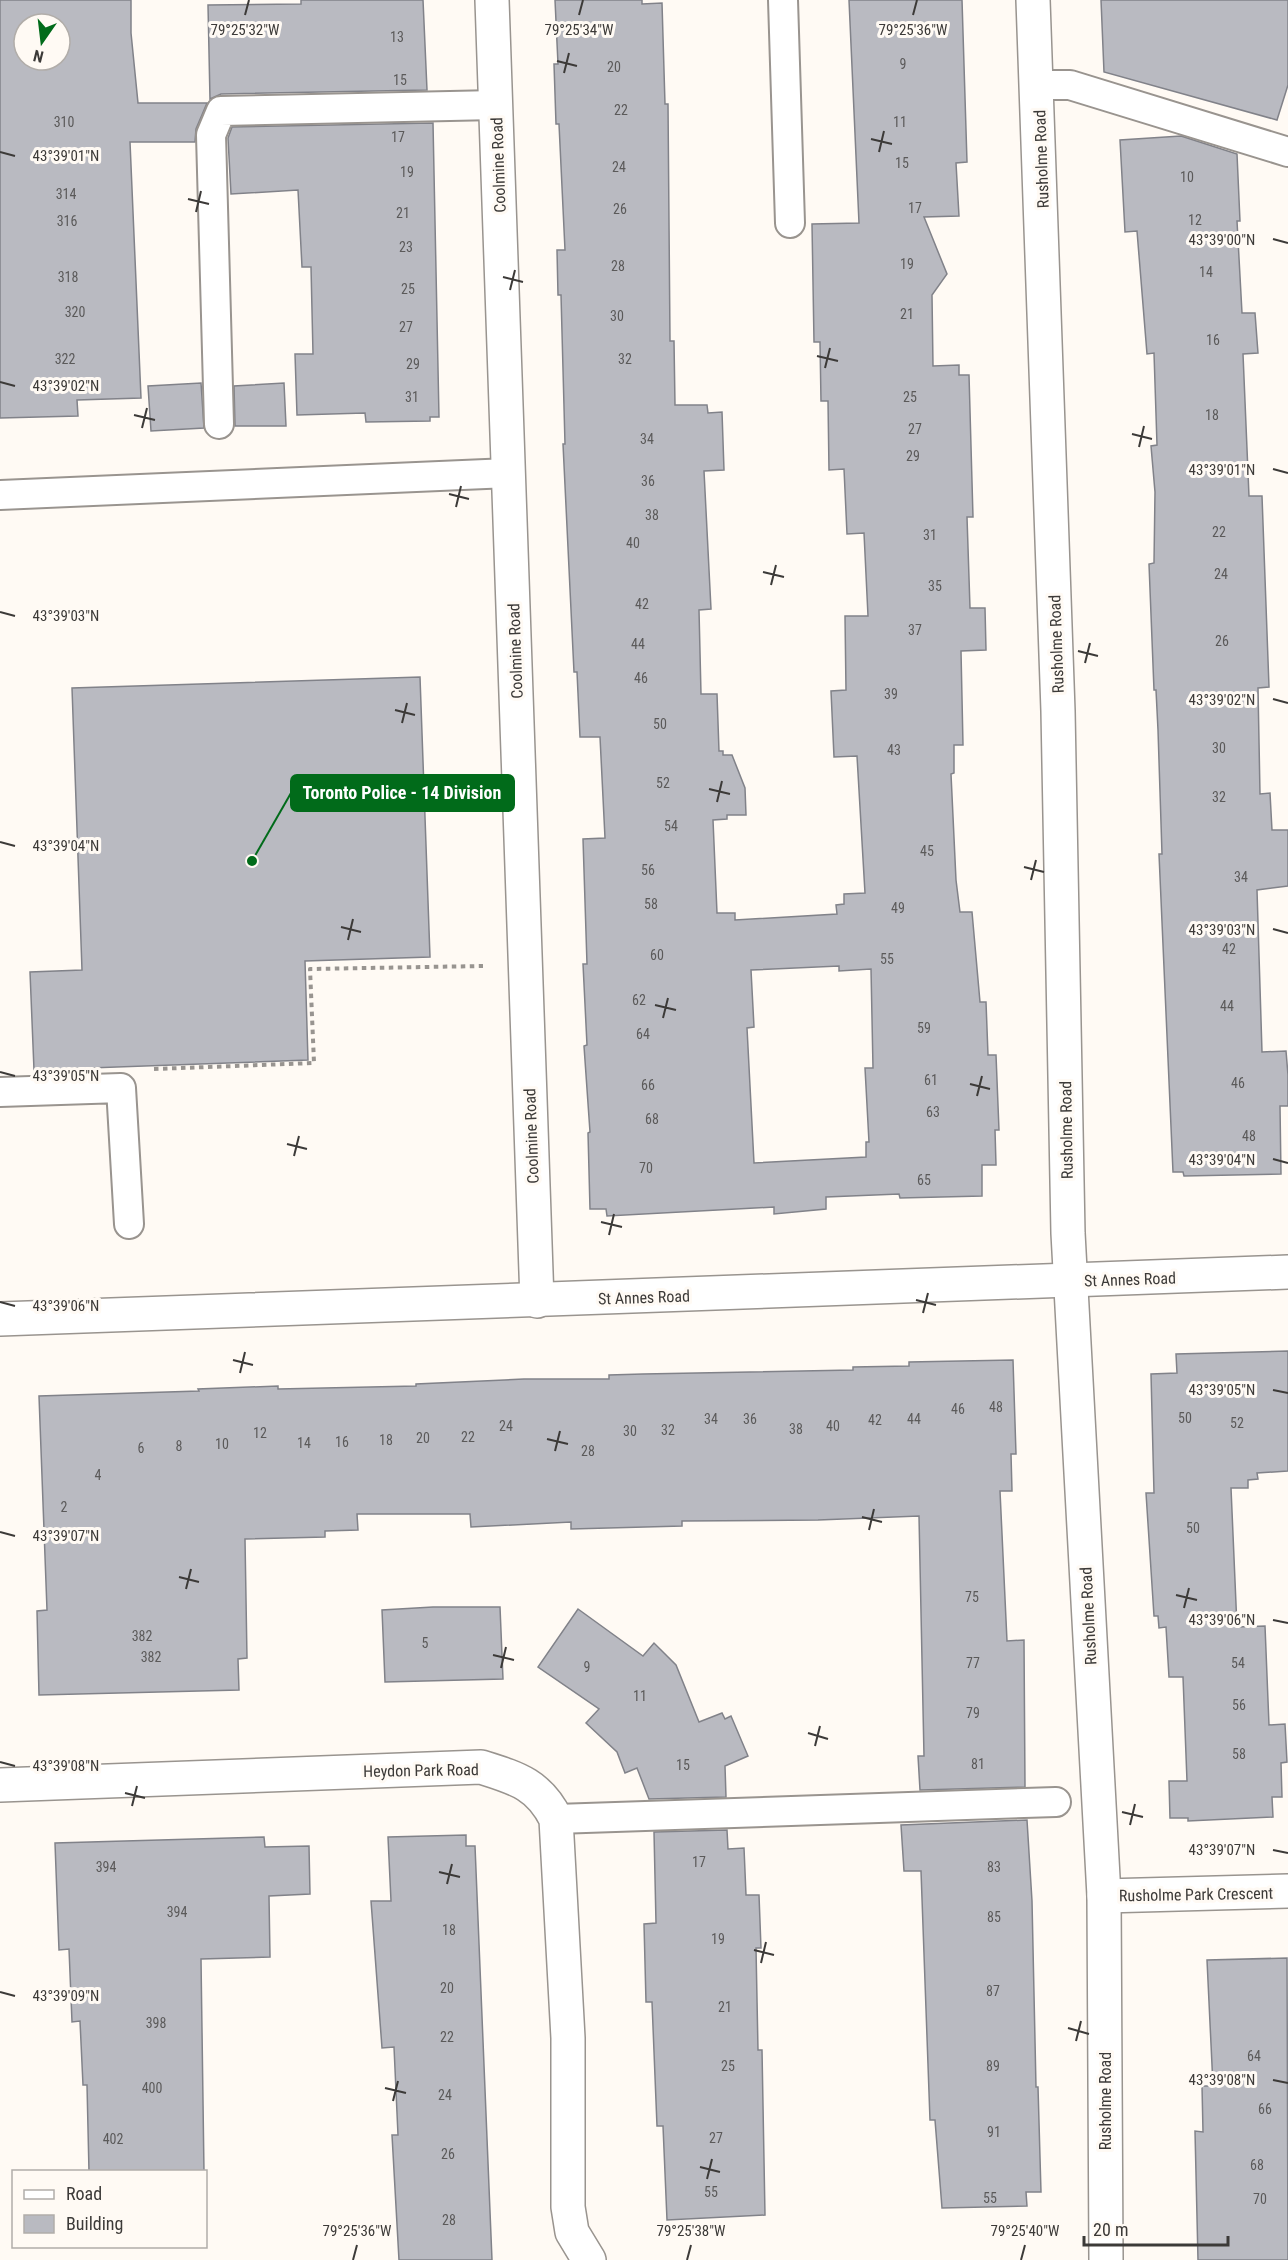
<svg xmlns="http://www.w3.org/2000/svg" width="1288" height="2260" font-family="'Roboto Condensed',sans-serif">
  <style>
    .building { fill: #b9bac1; stroke: #818289; stroke-width: 1.5; fill-rule: evenodd }
    .lines { fill: none; stroke-linecap: round; stroke-linejoin: round }
    .service-casing { stroke: #99948f; stroke-width: 32 }
    .minor-casing { stroke: #99948f; stroke-width: 36 }
    .path { stroke: #989490; stroke-width: 4; stroke-dasharray: 4.5 4.5; stroke-linecap: butt }
    .service { stroke: #fff; stroke-width: 28 }
    .minor { stroke: #fff; stroke-width: 33 }
    .ticks { fill: none; stroke: #3c3a38; stroke-width: 2 }
    .labels { text-anchor: middle; stroke-width: 6; stroke-linejoin: round; paint-order: stroke }
    .number-label { font-size: 14px; fill: #5b5a5a }
    .street-label { font-size: 16px; fill: #3c3a38; stroke: #fffaf4 }
    .ticks-label { font-size: 15px; text-anchor: middle; fill: #3c3a38; stroke: #fffaf4; stroke-width: 6; stroke-linejoin: round; paint-order: stroke }
    .leader { fill: none; stroke: #016b1a; stroke-width: 2 }
    .callout-dot { fill: #016b1a; stroke: #fffaf4; stroke-width: 2 }
    .callout { fill: #016b1a; stroke: #016b1a; stroke-width: 2 }
    .callout-label { font-size: 18px; text-anchor: middle; font-weight: bold; fill: #fff }
  </style>
  <rect width="100%" height="100%" fill="#fffaf4"/>
  <g class="building">
    <path d="M0,0H131V33L138,103H207L196,129L195,142H130L141,398L77,400L78,416L0,418ZM24,24H60V60H24Z"/>
    <path d="M301,0H423L427,90L221,94L210,99L208,5L301,4Z"/>
    <path d="M555,0H642V4L662,3L665,104H668L670,341H674L675,405H707L708,413L722,412L724,470L704,471L711,609L699,610L701,694H717L719,751H723V755H732L745,788L746,815H727V819L713,820L717,913H735V920L837,914L836,905L844,904V894L865,893L857,756L834,757L831,691L846,690L845,616H868L864,533L847,534L844,469L829,470L828,401H821L820,342H814L812,224L859,223L849,0H962L967,162L956,163L959,216L924,217L947,274L932,295L933,366L959,365V375H969L973,517H967L970,608H985L986,650L961,651L963,745H954V773L951,774L956,880L960,912H972L980,1002H986L988,1055H996L999,1130H995L996,1165H982V1196L900,1198L899,1194L826,1197V1209L774,1214V1207L607,1216L606,1209H590L588,1133L590,1132L584,1046L587,1045L583,964H587L583,839L605,838L600,737H580L577,672H574L563,444H565L561,295H558L557,250H565L559,124H556L554,64H558ZM839,966V971L871,969L873,1068H865L869,1142H866V1157L754,1163L747,1028L754,1027L751,970Z"/>
    <path d="M1101,0H1288V85L1277,120L1104,72Z"/>
    <path d="M433,123L439,417H430V421L366,422L365,413L297,415L295,354H313L311,267H302L298,190L231,194L228,138L232,127Z"/>
    <path d="M1181,136L1237,154L1240,221H1237L1242,313H1255L1258,353L1243,354L1249,496H1262L1269,687L1258,688L1260,794L1270,793L1272,830H1288V886L1257,890L1262,1052L1286,1051L1288,1075V1106H1280L1281,1174L1184,1176L1183,1172H1173L1159,854H1162L1158,730L1156,690H1154L1149,564L1154,563L1155,492L1151,446L1157,445L1154,353L1147,354L1137,231L1125,232L1120,140Z"/>
    <path d="M201,383L204,428L151,431L148,386Z"/>
    <path d="M284,383L286,426H235L234,386Z"/>
    <path d="M420,677L430,957L305,961L308,1060L34,1070L30,972L82,970L72,688Z"/>
    <path d="M1288,1351V1471L1257,1473L1258,1479L1248,1480V1488H1231L1237,1627L1265,1626L1269,1725L1285,1724L1287,1762L1281,1763L1282,1797H1272L1273,1817L1188,1821V1818H1170L1169,1781H1187L1183,1677H1169L1166,1627L1159,1628L1158,1616H1154L1146,1493H1154L1151,1374L1177,1373L1176,1354Z"/>
    <path d="M1013,1360L1016,1454H1011L1012,1491H1000L1007,1641L1024,1640L1025,1787L920,1790L918,1756H924L919,1516L818,1520L682,1521V1526L571,1529V1522L471,1527L470,1514H357L358,1530L325,1531V1537L245,1539L247,1658L238,1659L239,1690L39,1695L37,1611L47,1610L39,1396L199,1391L198,1389L278,1386V1389L416,1386V1384L524,1379H609V1375L643,1374L853,1370V1367L909,1366V1362Z"/>
    <path d="M433,1607H500L503,1679L385,1682L382,1610Z"/>
    <path d="M578,1609L643,1656L654,1643L676,1665L699,1722L722,1713L725,1719L731,1716L748,1756L725,1766L726,1797L649,1799L637,1768L625,1773L617,1752L586,1723L599,1709L538,1667Z"/>
    <path d="M1027,1820L1032,1901L1036,2087H1038L1041,2192H1026L1027,2206L942,2208L935,2120H930L921,1871H904L901,1825Z"/>
    <path d="M727,1830L728,1849L744,1848L746,1895H759L761,1948H756L758,2050H762L765,2215L667,2220L663,2126H657L652,2002H646L644,1924L656,1923L654,1832Z"/>
    <path d="M466,1835V1846H475L492,2260H399L392,2135H398L394,2047L382,2048L371,1901H391L388,1837Z"/>
    <path d="M264,1837L265,1847L309,1846L310,1894L269,1896L270,1957L201,1959L204,2172H89L87,2085H83L80,2021L72,2022L69,1949L59,1950L55,1843Z"/>
    <path d="M1287,1958L1288,2260H1198L1195,2131L1203,2132L1202,2086H1213L1207,1960Z"/>
  </g>
  <g class="lines">
    <g class="service-casing">
      <g id="service">
        <path d="M783,0L790,223"/>
        <path d="M1038,85H1070L1288,152"/>
        <path d="M219,424L211,135L221,111L496,105"/>
        <path d="M0,495L509,473"/>
        <path d="M0,1092L121,1088L129,1224"/>
        <path d="M556,1819L1056,1802"/>
      </g>
    </g>
    <g class="minor-casing">
      <g id="minor">
        <path d="M492,0L537,1301"/>
        <path d="M1033,0L1058,711L1068,1233L1104,1896L1106,2260"/>
        <path d="M0,1319L1288,1272"/>
        <path d="M0,1785L481,1767C516,1778 539,1784 556,1819L568,2038V2207L572,2232L589,2260"/>
        <path d="M1104,1896L1288,1891"/>
      </g>
    </g>
    <path class="path" d="M154,1069L314,1063L310,969L483,966"/>
    <use href="#service" class="service"/>
    <use href="#minor" class="minor"/>
  </g>
  <path class="ticks" d="M245,15L249,0M579,15L583,0M913,15L917,0M557,61L577,66M564,73L569,53M871,139L892,144M0,152L15,156M879,152L884,131M188,199L209,204M196,212L201,191M1273,239L1288,243M503,277L523,282M510,290L515,270M817,356L838,361M825,368L830,348M0,382L15,386M134,415L155,420M142,428L147,408M1132,434L1152,439M1139,447L1144,426M1273,469L1288,473M449,494L469,499M456,507L461,486M763,572L784,577M771,585L776,565M0,612L15,616M1078,651L1098,656M1085,663L1090,643M1273,699L1288,703M395,710L415,715M402,723L407,703M709,789L730,794M717,802L722,781M0,842L15,846M1024,867L1044,872M1031,880L1036,860M341,927L361,932M1273,929L1288,933M348,940L353,919M655,1005L676,1010M663,1018L668,998M0,1072L15,1076M970,1084L990,1089M977,1096L982,1076M287,1144L307,1149M294,1156L299,1136M1273,1159L1288,1163M601,1222L622,1227M609,1235L614,1214M916,1300L936,1305M0,1302L15,1306M923,1313L928,1293M233,1360L253,1365M240,1373L245,1352M1273,1390L1288,1393M547,1439L568,1444M555,1451L560,1431M862,1517L882,1522M869,1530L874,1509M0,1532L15,1536M179,1577L199,1582M186,1589L191,1569M1176,1595L1197,1600M1184,1608L1189,1588M1273,1620L1288,1623M493,1655L514,1660M501,1668L506,1647M808,1733L828,1739M815,1746L820,1726M0,1762L15,1766M125,1793L145,1798M132,1806L137,1786M1122,1812L1143,1817M1130,1825L1135,1804M1273,1850L1288,1853M439,1872L460,1877M447,1884L452,1864M754,1950L774,1955M761,1963L766,1942M0,1992L15,1996M1068,2028L1089,2034M1076,2041L1081,2021M1273,2080L1288,2083M385,2088L406,2093M393,2101L398,2081M700,2167L720,2172M707,2179L712,2159M353,2260L357,2245M687,2260L691,2245M1021,2260L1025,2245"/>
  <g class="labels">
    <g class="number-label">
      <text x="397" y="42">13</text>
      <text x="903" y="69">9</text>
      <text x="614" y="72">20</text>
      <text x="400" y="85">15</text>
      <text x="621" y="115">22</text>
      <text x="64" y="127">310</text>
      <text x="900" y="127">11</text>
      <text x="398" y="142">17</text>
      <text x="902" y="168">15</text>
      <text x="619" y="172">24</text>
      <text x="407" y="177">19</text>
      <text x="1187" y="182">10</text>
      <text x="66" y="199">314</text>
      <text x="915" y="213">17</text>
      <text x="620" y="214">26</text>
      <text x="403" y="218">21</text>
      <text x="1195" y="225">12</text>
      <text x="67" y="226">316</text>
      <text x="406" y="252">23</text>
      <text x="907" y="269">19</text>
      <text x="618" y="271">28</text>
      <text x="1206" y="277">14</text>
      <text x="68" y="282">318</text>
      <text x="408" y="294">25</text>
      <text x="75" y="317">320</text>
      <text x="907" y="319">21</text>
      <text x="617" y="321">30</text>
      <text x="406" y="332">27</text>
      <text x="1213" y="345">16</text>
      <text x="65" y="364">322</text>
      <text x="625" y="364">32</text>
      <text x="413" y="369">29</text>
      <text x="412" y="402">31</text>
      <text x="910" y="402">25</text>
      <text x="1212" y="420">18</text>
      <text x="915" y="434">27</text>
      <text x="647" y="444">34</text>
      <text x="913" y="461">29</text>
      <text x="648" y="486">36</text>
      <text x="652" y="520">38</text>
      <text x="1219" y="537">22</text>
      <text x="930" y="540">31</text>
      <text x="633" y="548">40</text>
      <text x="1221" y="579">24</text>
      <text x="935" y="591">35</text>
      <text x="642" y="609">42</text>
      <text x="915" y="635">37</text>
      <text x="1222" y="646">26</text>
      <text x="638" y="649">44</text>
      <text x="641" y="683">46</text>
      <text x="891" y="699">39</text>
      <text x="660" y="729">50</text>
      <text x="1219" y="753">30</text>
      <text x="894" y="755">43</text>
      <text x="663" y="788">52</text>
      <text x="1219" y="802">32</text>
      <text x="671" y="831">54</text>
      <text x="927" y="856">45</text>
      <text x="648" y="875">56</text>
      <text x="1241" y="882">34</text>
      <text x="651" y="909">58</text>
      <text x="898" y="913">49</text>
      <text x="1229" y="954">42</text>
      <text x="657" y="960">60</text>
      <text x="887" y="964">55</text>
      <text x="639" y="1005">62</text>
      <text x="1227" y="1011">44</text>
      <text x="924" y="1033">59</text>
      <text x="643" y="1039">64</text>
      <text x="931" y="1085">61</text>
      <text x="1238" y="1088">46</text>
      <text x="648" y="1090">66</text>
      <text x="933" y="1117">63</text>
      <text x="652" y="1124">68</text>
      <text x="1249" y="1141">48</text>
      <text x="646" y="1173">70</text>
      <text x="924" y="1185">65</text>
      <text x="996" y="1412">48</text>
      <text x="958" y="1414">46</text>
      <text x="1185" y="1423">50</text>
      <text x="711" y="1424">34</text>
      <text x="750" y="1424">36</text>
      <text x="914" y="1424">44</text>
      <text x="875" y="1425">42</text>
      <text x="1237" y="1428">52</text>
      <text x="506" y="1431">24</text>
      <text x="833" y="1431">40</text>
      <text x="796" y="1434">38</text>
      <text x="668" y="1435">32</text>
      <text x="630" y="1436">30</text>
      <text x="260" y="1438">12</text>
      <text x="468" y="1442">22</text>
      <text x="423" y="1443">20</text>
      <text x="386" y="1445">18</text>
      <text x="342" y="1447">16</text>
      <text x="304" y="1448">14</text>
      <text x="222" y="1449">10</text>
      <text x="179" y="1451">8</text>
      <text x="141" y="1453">6</text>
      <text x="588" y="1456">28</text>
      <text x="98" y="1480">4</text>
      <text x="64" y="1512">2</text>
      <text x="1193" y="1533">50</text>
      <text x="972" y="1602">75</text>
      <text x="142" y="1641">382</text>
      <text x="425" y="1648">5</text>
      <text x="151" y="1662">382</text>
      <text x="973" y="1668">77</text>
      <text x="1238" y="1668">54</text>
      <text x="587" y="1672">9</text>
      <text x="640" y="1701">11</text>
      <text x="1239" y="1710">56</text>
      <text x="973" y="1718">79</text>
      <text x="1239" y="1759">58</text>
      <text x="978" y="1769">81</text>
      <text x="683" y="1770">15</text>
      <text x="699" y="1867">17</text>
      <text x="106" y="1872">394</text>
      <text x="994" y="1872">83</text>
      <text x="177" y="1917">394</text>
      <text x="994" y="1922">85</text>
      <text x="449" y="1935">18</text>
      <text x="718" y="1944">19</text>
      <text x="447" y="1993">20</text>
      <text x="993" y="1996">87</text>
      <text x="725" y="2012">21</text>
      <text x="156" y="2028">398</text>
      <text x="447" y="2042">22</text>
      <text x="1254" y="2061">64</text>
      <text x="728" y="2071">25</text>
      <text x="993" y="2071">89</text>
      <text x="152" y="2093">400</text>
      <text x="445" y="2100">24</text>
      <text x="1265" y="2114">66</text>
      <text x="994" y="2137">91</text>
      <text x="716" y="2143">27</text>
      <text x="113" y="2144">402</text>
      <text x="448" y="2159">26</text>
      <text x="1257" y="2170">68</text>
      <text x="711" y="2197">55</text>
      <text x="990" y="2203">55</text>
      <text x="1260" y="2204">70</text>
      <text x="449" y="2225">28</text>
    </g>
    <g class="street-label">
      <text transform="translate(1041 159) rotate(-92)" y="6">Rusholme Road</text>
      <text transform="translate(498 165) rotate(-92)" y="6">Coolmine Road</text>
      <text transform="translate(1056 644) rotate(-92)" y="6">Rusholme Road</text>
      <text transform="translate(515 651) rotate(-92)" y="6">Coolmine Road</text>
      <text transform="translate(1066 1130) rotate(-91)" y="6">Rusholme Road</text>
      <text transform="translate(531 1136) rotate(-92)" y="6">Coolmine Road</text>
      <text transform="translate(1130 1279) rotate(-2)" y="6">St Annes Road</text>
      <text transform="translate(644 1297) rotate(-2)" y="6">St Annes Road</text>
      <text transform="translate(1088 1616) rotate(-93)" y="6">Rusholme Road</text>
      <text transform="translate(421 1770) rotate(-1)" y="6">Heydon Park Road</text>
      <text transform="translate(1196 1894) rotate(-1)" y="6">Rusholme Park Crescent</text>
      <text transform="translate(1105 2101) rotate(-90)" y="6">Rusholme Road</text>
    </g>
  </g>
  <g class="ticks-label">
    <text x="245" y="35">79°25'32"W</text>
    <text x="579" y="35">79°25'34"W</text>
    <text x="913" y="35">79°25'36"W</text>
    <text x="66" y="161">43°39'01"N</text>
    <text x="1222" y="245">43°39'00"N</text>
    <text x="66" y="391">43°39'02"N</text>
    <text x="1222" y="475">43°39'01"N</text>
    <text x="66" y="621">43°39'03"N</text>
    <text x="1222" y="705">43°39'02"N</text>
    <text x="66" y="851">43°39'04"N</text>
    <text x="1222" y="935">43°39'03"N</text>
    <text x="66" y="1081">43°39'05"N</text>
    <text x="1222" y="1165">43°39'04"N</text>
    <text x="66" y="1311">43°39'06"N</text>
    <text x="1222" y="1395">43°39'05"N</text>
    <text x="66" y="1541">43°39'07"N</text>
    <text x="1222" y="1625">43°39'06"N</text>
    <text x="66" y="1771">43°39'08"N</text>
    <text x="1222" y="1855">43°39'07"N</text>
    <text x="66" y="2001">43°39'09"N</text>
    <text x="1222" y="2085">43°39'08"N</text>
    <text x="357" y="2236">79°25'36"W</text>
    <text x="691" y="2236">79°25'38"W</text>
    <text x="1025" y="2236">79°25'40"W</text>
  </g>
  <path class="leader" d="M252 861L291 793"/>
  <circle class="callout-dot" cx="252" cy="861" r="6"/>
  <rect class="callout" x="291" y="775" width="223" height="36" rx="6"/>
  <g class="callout-label">
    <text x="402" y="799">Toronto Police - 14 Division</text>
  </g>
  <rect x="12" y="2170" width="195" height="78" fill="#fffaf4" stroke="#b1ada9" stroke-width="1.5"/>
  <rect x="24" y="2190" width="30" height="9" fill="#ffffff" stroke="#b1ada9" stroke-width="1.5"/>
  <text x="66" y="2200" font-size="18" fill="#3c3a38">Road</text>
  <rect x="24" y="2215" width="30" height="18" fill="#b9bac1" stroke="#b1ada9" stroke-width="1.5"/>
  <text x="66" y="2230" font-size="18" fill="#3c3a38">Building</text>
  <g transform="translate(42 42) rotate(194)"><circle r="28" fill="#fffaf4" stroke="#b1ada9" stroke-width="1.5"/>
  <path d="M0-4.5L10 22L0 15L-10 22Z" fill="#016b1a"/>
  <text y="-9" font-size="16" font-weight="bold" text-anchor="middle" fill="#3c3a38">N</text>
  </g>
  <path d="M1084 2236v9h144v-9" fill="none" stroke="#3c3a38" stroke-width="3"/>
  <text x="1093" y="2236" font-size="18" fill="#3c3a38" stroke="#fffaf4" stroke-width="4.5" paint-order="stroke">20 m</text>
</svg>
